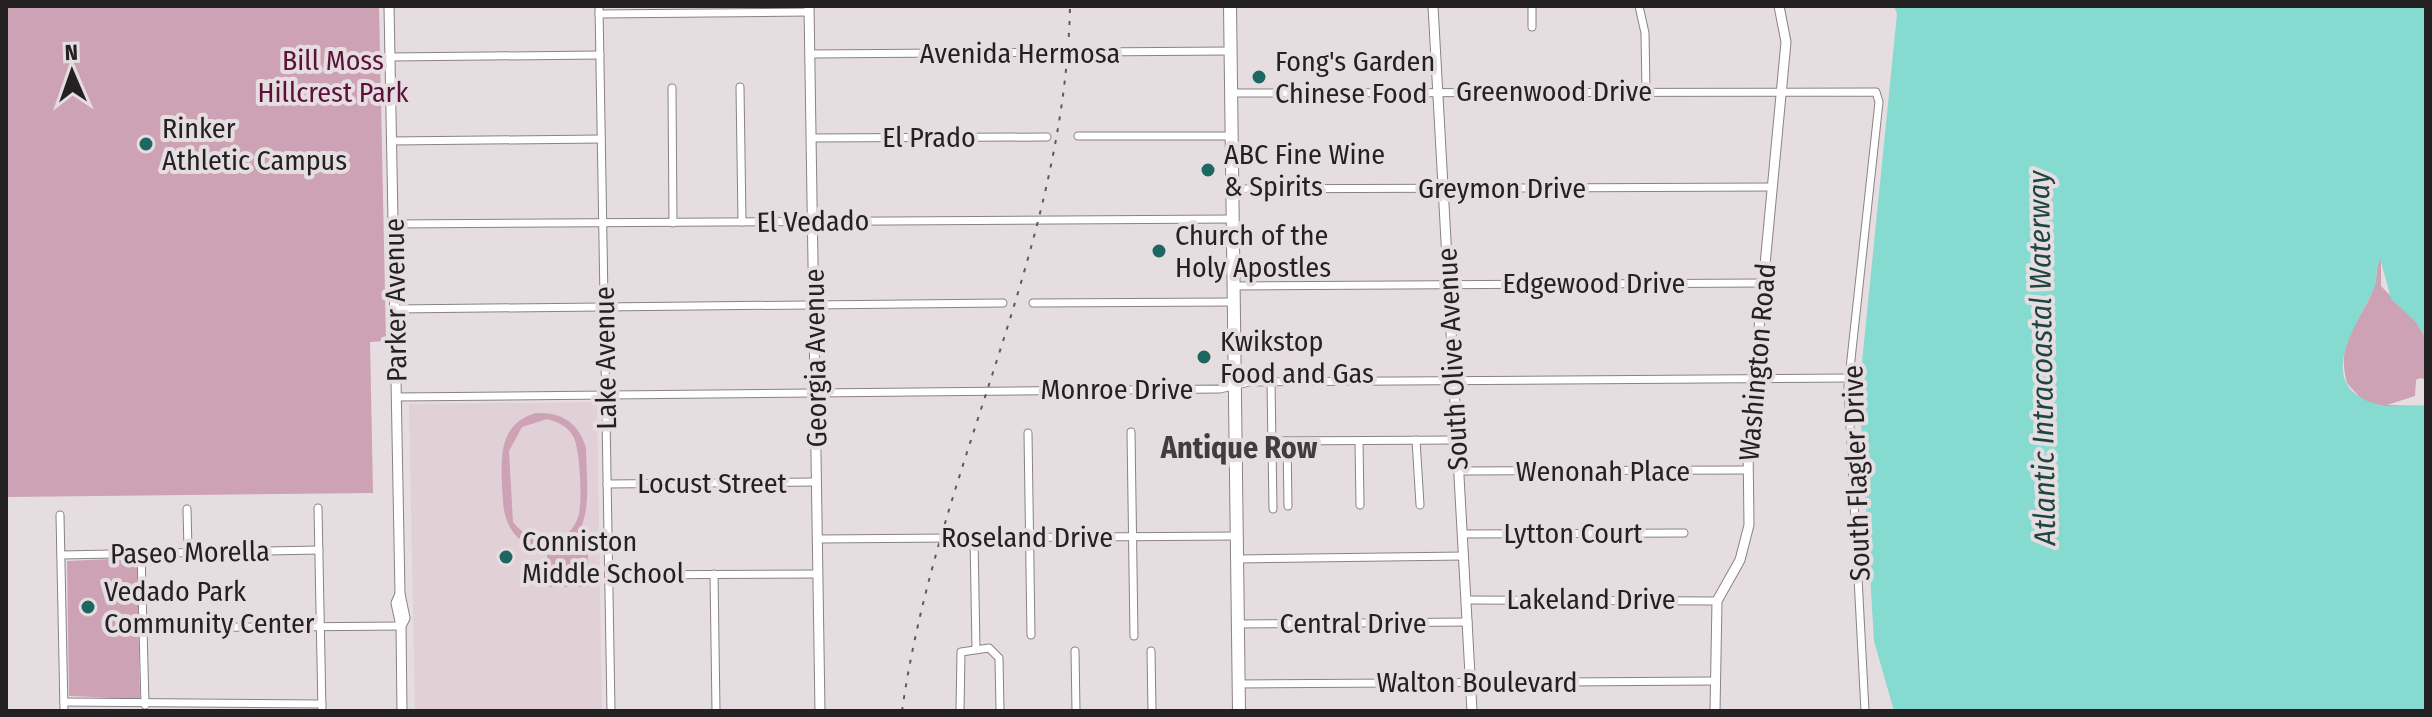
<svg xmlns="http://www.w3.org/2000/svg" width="2432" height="717" font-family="'Fira Sans Condensed',sans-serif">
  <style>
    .built { fill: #e1d0d6 }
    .green { fill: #cda2b4; fill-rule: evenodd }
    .water { fill: #86dbd0 }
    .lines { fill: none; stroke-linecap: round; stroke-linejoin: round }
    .minor-casing { stroke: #8a8285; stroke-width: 9 }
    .tertiary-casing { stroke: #8a8285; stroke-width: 11 }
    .primary-casing { stroke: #8a8285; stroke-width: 14 }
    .minor { stroke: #fff; stroke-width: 7 }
    .tertiary { stroke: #fff; stroke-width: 9 }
    .primary { stroke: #fff; stroke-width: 12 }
    .rail { stroke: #5d595b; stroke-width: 2; stroke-dasharray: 4 8; stroke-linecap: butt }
    .poi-dot { fill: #1d6760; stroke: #e6dde1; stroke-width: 3 }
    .labels { text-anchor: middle; stroke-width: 8; stroke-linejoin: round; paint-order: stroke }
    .street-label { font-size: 28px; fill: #242122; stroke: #e6dde1 }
    .park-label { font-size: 28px; fill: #5c113b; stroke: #e6dde1 }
    .poi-label { font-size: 28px; fill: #242122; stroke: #e6dde1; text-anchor: start }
    .water-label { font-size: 30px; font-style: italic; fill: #1e4641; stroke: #e6dde1 }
    .neighbourhood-label { font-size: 30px; font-weight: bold; fill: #433c3f; stroke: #e6dde1 }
  </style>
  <rect width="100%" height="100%" fill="#e6dde1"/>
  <path class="built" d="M597,402L602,711H415L409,404Z"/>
  <g class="green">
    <path d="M6,6H379L386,341L370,342L373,493L6,497Z"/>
    <path d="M2381,256V286L2416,322L2426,339V393L2424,379L2420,378L2416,380L2415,396L2387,405L2426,406V472L2347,383C2335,338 2360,325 2374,287C2378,277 2375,267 2381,256Z"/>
    <path d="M536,413C562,412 579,423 586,448C586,480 598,550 547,548C532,547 519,543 511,529C503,516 503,502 502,488C501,455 499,424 536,413ZM547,419C558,422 567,426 573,436C580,446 583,504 578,517C567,549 531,546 513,522L509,451L522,427Z"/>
    <path d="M132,554L137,559L140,699L69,696L67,561L111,559Z"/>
    <path d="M588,554V587H547V555Z"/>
  </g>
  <path class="water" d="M1894,6H2426V339L2416,322L2391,299L2380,258C2375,268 2378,278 2374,288C2359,323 2311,384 2376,404C2392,409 2409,404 2426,406V711H1894L1874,641L1859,392L1897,14Z"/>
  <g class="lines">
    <g class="minor-casing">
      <g id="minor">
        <path d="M599,6L611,711"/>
        <path d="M1532,6V27"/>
        <path d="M1639,6L1645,33L1646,91"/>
        <path d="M599,14L809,12"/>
        <path d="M810,54L1230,51"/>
        <path d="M390,57L600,55"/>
        <path d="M740,87L742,222"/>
        <path d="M672,88L673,223"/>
        <path d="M1231,93L1876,92L1879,102L1848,387L1865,711"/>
        <path d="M1078,136H1231"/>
        <path d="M811,138L1047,137"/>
        <path d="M391,141L601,139"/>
        <path d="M1232,189L1772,187"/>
        <path d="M393,224L1232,219"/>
        <path d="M1233,286L1763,283"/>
        <path d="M1033,303L1233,302"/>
        <path d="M395,309L1003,303"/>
        <path d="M1271,382L1273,509"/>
        <path d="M396,397L1220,389L1249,382L1849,378"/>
        <path d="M1131,432L1134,636"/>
        <path d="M1028,433L1031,635"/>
        <path d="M1416,440L1420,505"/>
        <path d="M1273,441L1457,440"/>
        <path d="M1287,441L1288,506"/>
        <path d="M1359,441L1360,505"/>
        <path d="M1459,471L1747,470"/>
        <path d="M607,484L817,482"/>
        <path d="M318,508L322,711"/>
        <path d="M187,509L188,550"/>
        <path d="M60,515L64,711"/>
        <path d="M1462,534L1684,533"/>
        <path d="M974,538L976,649"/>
        <path d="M818,539L1236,536"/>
        <path d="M141,551L145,705"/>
        <path d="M61,555L319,550"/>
        <path d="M1237,559L1464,556"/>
        <path d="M714,574L716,711"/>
        <path d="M609,575L818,574"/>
        <path d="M1466,600L1717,601"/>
        <path d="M1238,624L1468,622"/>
        <path d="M143,628L401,626"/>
        <path d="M1075,651L1076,711"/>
        <path d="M1151,651L1152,711"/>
        <path d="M1239,684L1715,681"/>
        <path d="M64,702L322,704"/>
        <path d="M960,711L961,652L989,648L999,658L1000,711"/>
      </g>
    </g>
    <g class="tertiary-casing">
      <g id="tertiary">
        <path d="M389,6L400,594L405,618L401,626L402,711"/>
        <path d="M809,6L820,711"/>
        <path d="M1433,6L1472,711"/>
        <path d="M400,594L396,603L401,626"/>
        <path d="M1715,711L1717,601L1740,560L1749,525L1748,445L1786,42L1779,6"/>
      </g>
    </g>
    <g class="primary-casing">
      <path id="primary" d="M1230,6L1239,711"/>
    </g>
    <use href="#minor" class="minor"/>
    <use href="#tertiary" class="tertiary"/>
    <use href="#primary" class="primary"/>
    <path class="rail" d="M902,711C936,470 1065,252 1070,6"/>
  </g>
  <g class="poi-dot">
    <circle cx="1259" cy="77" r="8"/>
    <circle cx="146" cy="144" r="8"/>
    <circle cx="1208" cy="170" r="8"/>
    <circle cx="1159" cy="251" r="8"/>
    <circle cx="1204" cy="357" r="8"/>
    <circle cx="506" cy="557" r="8"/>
    <circle cx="88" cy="607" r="8"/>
  </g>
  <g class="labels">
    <g class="street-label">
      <text x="1020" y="63">Avenida Hermosa</text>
      <text x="1554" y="101">Greenwood Drive</text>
      <text x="929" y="147">El Prado</text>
      <text x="1502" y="198">Greymon Drive</text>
      <text transform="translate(813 221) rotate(-1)" y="10">El Vedado</text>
      <text x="1594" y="293">Edgewood Drive</text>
      <text transform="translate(395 300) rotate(-91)" y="10">Parker Avenue</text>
      <text transform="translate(605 358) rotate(-91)" y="10">Lake Avenue</text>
      <text transform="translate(815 358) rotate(-91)" y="10">Georgia Avenue</text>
      <text transform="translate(1452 359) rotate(-93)" y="10">South Olive Avenue</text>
      <text transform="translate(1757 362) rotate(-85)" y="10">Washington Road</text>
      <text x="1117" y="399">Monroe Drive</text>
      <text x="1603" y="481">Wenonah Place</text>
      <text transform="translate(1856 473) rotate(-92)" y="10">South Flagler Drive</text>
      <text x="712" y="493">Locust Street</text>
      <text x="1573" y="543">Lytton Court</text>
      <text x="1027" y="547">Roseland Drive</text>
      <text transform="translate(190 552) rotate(-1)" y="10">Paseo Morella</text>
      <text x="1591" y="609">Lakeland Drive</text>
      <text x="1353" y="633">Central Drive</text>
      <text x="1477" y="692">Walton Boulevard</text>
    </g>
    <g class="park-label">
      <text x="333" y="70">Bill Moss<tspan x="333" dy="32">Hillcrest Park</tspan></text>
    </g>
    <g class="poi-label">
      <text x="1275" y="71">Fong's Garden<tspan x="1275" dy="32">Chinese Food</tspan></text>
      <text x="162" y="138">Rinker<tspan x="162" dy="32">Athletic Campus</tspan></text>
      <text x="1224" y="164">ABC Fine Wine<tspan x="1224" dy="32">&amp; Spirits</tspan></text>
      <text x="1175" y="245">Church of the<tspan x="1175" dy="32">Holy Apostles</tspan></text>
      <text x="1220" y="351">Kwikstop<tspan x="1220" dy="32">Food and Gas</tspan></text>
      <text x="522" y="551">Conniston<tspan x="522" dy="32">Middle School</tspan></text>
      <text x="104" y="601">Vedado Park<tspan x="104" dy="32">Community Center</tspan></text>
    </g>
    <g class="water-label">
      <text transform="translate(2042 358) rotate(-91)" y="10">Atlantic Intracoastal Waterway</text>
    </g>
    <g class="neighbourhood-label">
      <text x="1239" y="458">Antique Row</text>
    </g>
  </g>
  <rect width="2432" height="717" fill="none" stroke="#242122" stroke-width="16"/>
  <g transform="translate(72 72) rotate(358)" stroke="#e6dde1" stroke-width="6" paint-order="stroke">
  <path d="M0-6L14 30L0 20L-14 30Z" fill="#242122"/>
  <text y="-12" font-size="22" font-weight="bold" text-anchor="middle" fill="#242122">N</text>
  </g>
</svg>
